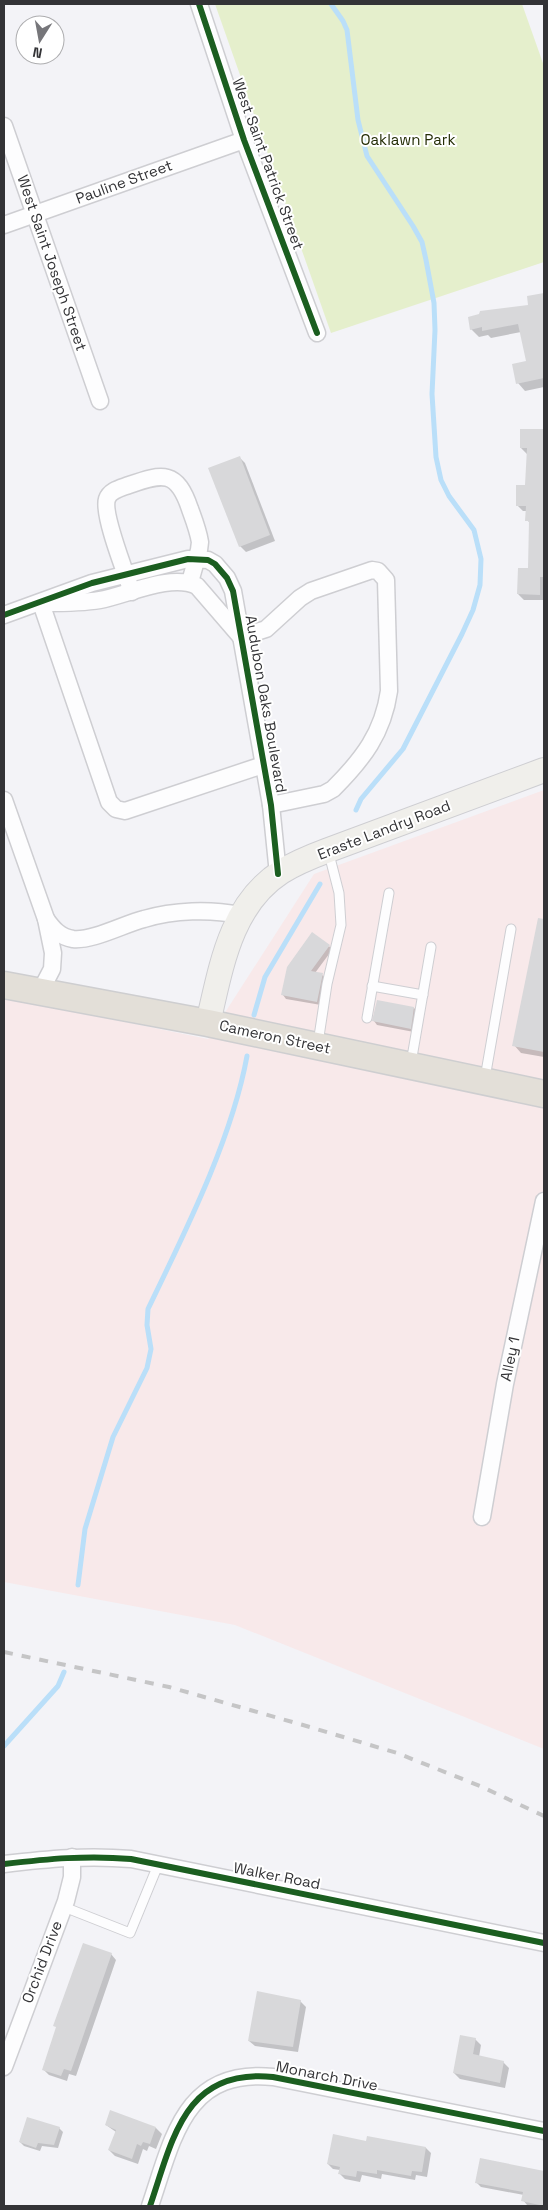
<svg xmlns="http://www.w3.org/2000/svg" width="548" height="2210" font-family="'Space Grotesk',sans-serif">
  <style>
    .industrial { fill: #f8e9ea }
    .green { fill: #e5efcc }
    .shadow { fill: #0003 }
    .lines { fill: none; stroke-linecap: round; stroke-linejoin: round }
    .stream { stroke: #badff9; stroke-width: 5 }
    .building { fill: #d8d8da }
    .lane-casing { stroke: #ceced2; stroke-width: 11 }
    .street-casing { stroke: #ceced2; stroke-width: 19 }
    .secondary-casing { stroke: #ceced2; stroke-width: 26 }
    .primary-casing { stroke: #ceced0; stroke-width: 29 }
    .lane { stroke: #fdfdfe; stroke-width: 9 }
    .street { stroke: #fdfdfe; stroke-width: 16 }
    .secondary { stroke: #f0efeb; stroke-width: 24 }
    .primary { stroke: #e3dfd8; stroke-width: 26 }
    .rail { stroke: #c5c5c6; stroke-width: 4; stroke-dasharray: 9 9; stroke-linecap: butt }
    .cycleway-casing { stroke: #fff; stroke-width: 9 }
    .cycleway { stroke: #1b5e20; stroke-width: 6 }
    .labels { text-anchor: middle; stroke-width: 4; stroke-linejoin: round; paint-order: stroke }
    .park-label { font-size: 15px; fill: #252e06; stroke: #fff }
    .street-label { font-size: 15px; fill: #333336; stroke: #fff }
  </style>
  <rect width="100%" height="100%" fill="#f3f3f7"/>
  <path class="industrial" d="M544,790V1749L235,1625L4,1582V997L208,1039L314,874Z"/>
  <path class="green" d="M215,4H522L544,66V262L331,333Z"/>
  <g class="shadow">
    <path d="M544,294V387L525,391L518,383L527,362L521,332L491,338L488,335L479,337L471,329L530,306L528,297Z"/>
    <path d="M521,430H544V600H524L518,594L530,569L531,524L527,520V511H523L517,505L527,486V454L521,448Z"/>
    <path d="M239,457L245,463L275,541L246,552L240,546Z"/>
    <path d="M538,924L544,925V1057L521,1053L514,1045Z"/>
    <path d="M329,946L332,950L315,973L322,975L326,978L321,1005L286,999L283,995Z"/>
    <path d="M414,1008L418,1012L414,1032L377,1025L374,1021Z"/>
    <path d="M111,1954L116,1960L76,2076L69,2074L67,2081L49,2075L43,2069Z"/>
    <path d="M300,2001L306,2007L298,2052L255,2046L249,2041Z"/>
    <path d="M475,2039L481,2045L479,2057L503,2062L509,2068L505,2088L460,2079L454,2073Z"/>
    <path d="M111,2112L156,2128L162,2134L156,2149L149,2146L147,2151L143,2149L138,2164L115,2156L109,2150L116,2132L106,2125Z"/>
    <path d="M59,2128L63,2132L58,2148L42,2146L40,2151L24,2146L20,2142Z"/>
    <path d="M368,2137L426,2148L431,2153L427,2177L416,2175L415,2180L382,2174L381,2179L362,2175L360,2182L345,2179L340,2174V2170L333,2169L328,2164L367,2142Z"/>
    <path d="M481,2160L544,2173V2206L527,2205L523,2200L524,2195L481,2187L476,2182Z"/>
  </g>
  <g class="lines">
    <g class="stream">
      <path d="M331,4L343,21L347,30L358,120L367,156L413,226L422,242L426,260L434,303L435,330L432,394L436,457L441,480L449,496L474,530L481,559L480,585L473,610L462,634L403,749L361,799L356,810"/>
      <path d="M254,1015L265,977L320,884"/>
      <path d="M78,1585L85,1529L113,1437L147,1368L151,1349L147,1325L148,1309C185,1232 232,1139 247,1056"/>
      <path d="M4,1746L58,1686L64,1672"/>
    </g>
  </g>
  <g class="building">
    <path d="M544,293V378L516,384L512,364L526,361L518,324L482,331V327L470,330L468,317L479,314L480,311L528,305L527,296Z"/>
    <path d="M520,429H544V577H540V595L517,594L518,568H528L529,521H525L526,506H516V485H525L527,448H520Z"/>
    <path d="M240,456L270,535L239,547L208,468Z"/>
    <path d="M538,918L544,919V1052L512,1046Z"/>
    <path d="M312,932L330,945L311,971L323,973L317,1002L281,995L287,967Z"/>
    <path d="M377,1000L414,1007L411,1029L372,1021Z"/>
    <path d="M83,1943L112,1953L71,2071L64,2069L61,2076L42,2070L56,2027L53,2026Z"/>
    <path d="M257,1991L301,2000L293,2047L248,2041Z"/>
    <path d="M460,2035L476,2038L473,2054L504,2061L500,2083L453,2073Z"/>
    <path d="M110,2110L156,2127L150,2144L143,2142L141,2146L137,2144L132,2159L108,2150L116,2130L105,2125Z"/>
    <path d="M27,2117L60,2127L54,2145L38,2143L36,2148L19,2142Z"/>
    <path d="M333,2134L366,2141L367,2136L426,2147L422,2172L412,2171L411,2176L377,2170V2174L357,2171L356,2177L338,2174L340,2167L327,2164Z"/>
    <path d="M480,2158L544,2171V2206L521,2201L523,2192L475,2183Z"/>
  </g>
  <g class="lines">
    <g class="lane-casing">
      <g id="lane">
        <path d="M372,986L423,995"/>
        <path d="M367,1018L389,893"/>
        <path d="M318,1043L327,984L341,925L339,893L328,850"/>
        <path d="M411,1063L431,947"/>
        <path d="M485,1078L511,929"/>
        <path d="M64,1907L130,1933L158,1865"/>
      </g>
    </g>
    <g class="street-casing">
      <g id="street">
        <path d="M199,4L244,140L317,333"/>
        <path d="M4,126L100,401"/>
        <path d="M4,225L244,140"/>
        <path d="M132,592C126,574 102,514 107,499C110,490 121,488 129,485C163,473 177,470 190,509C194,520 198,530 200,542L199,550L190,582"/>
        <path d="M41,603L109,802L116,809L125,811L263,765"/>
        <path d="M46,603C64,603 82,603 100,600C127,595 171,573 197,586L241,637"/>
        <path d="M4,615L92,583L188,559L208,560L215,564L227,578L233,591L271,805L278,874"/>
        <path d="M241,637L266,629L300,598L311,591L372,570L378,571L386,580L389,691C383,733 363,759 333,789L324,794L271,805"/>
        <path d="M4,800L46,919L53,953L52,969L40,992"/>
        <path d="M46,919C53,929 60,937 73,939C93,941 124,924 144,919C174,910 210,909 240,915"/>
        <path d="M482,1517L505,1384L544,1201"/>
        <path d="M4,1864C47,1859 87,1855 131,1859L544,1943"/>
        <path d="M4,2067L66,1901L72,1877V1857"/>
        <path d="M150,2206C173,2139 184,2068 273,2077L544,2131"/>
      </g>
    </g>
    <g class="secondary-casing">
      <path id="secondary" d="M208,1023C221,968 230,905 281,872C295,863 310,857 326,851L544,770"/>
    </g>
    <g class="primary-casing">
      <path id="primary" d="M4,985L208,1023L544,1094"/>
    </g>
    <use href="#lane" class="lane"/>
    <use href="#street" class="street"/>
    <use href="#secondary" class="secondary"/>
    <use href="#primary" class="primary"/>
    <path class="rail" d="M4,1652L169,1687L303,1725L397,1753L480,1786L544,1816"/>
    <g class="cycleway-casing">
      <g id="cycleway">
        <path d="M199,4L244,140L317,333"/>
        <path d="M4,615L92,583L188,559L208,560L215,564L227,578L233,591L271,805L278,874"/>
        <path d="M4,1864C47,1859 87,1855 131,1859L544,1943"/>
        <path d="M150,2206C173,2139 184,2068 273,2077L544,2131"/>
      </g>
    </g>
    <use href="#cycleway" class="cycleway"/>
  </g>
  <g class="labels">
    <g class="park-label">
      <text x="408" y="145">Oaklawn Park</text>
    </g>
    <g class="street-label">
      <text transform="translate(268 164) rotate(70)" y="5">West Saint Patrick Street</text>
      <text transform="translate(124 182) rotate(-20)" y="5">Pauline Street</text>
      <text transform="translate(52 263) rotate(71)" y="5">West Saint Joseph Street</text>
      <text transform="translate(266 704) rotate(80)" y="5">Audubon Oaks Boulevard</text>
      <text transform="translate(384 830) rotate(-21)" y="5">Eraste Landry Road</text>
      <text transform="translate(275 1037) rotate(12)" y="5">Cameron Street</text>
      <text transform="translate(510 1359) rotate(-78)" y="5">Alley 1</text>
      <text transform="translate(277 1876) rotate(11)" y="5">Walker Road</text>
      <text transform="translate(42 1962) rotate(-69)" y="5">Orchid Drive</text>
      <text transform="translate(327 2076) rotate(11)" y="5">Monarch Drive</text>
    </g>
  </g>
  <rect width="548" height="2210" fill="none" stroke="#333336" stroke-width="10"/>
  <g transform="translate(40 40) rotate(191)"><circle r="24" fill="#ffffff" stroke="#adadaf"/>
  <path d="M0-4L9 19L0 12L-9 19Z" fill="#76767a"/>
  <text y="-8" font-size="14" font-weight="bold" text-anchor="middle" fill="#333336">N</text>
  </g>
</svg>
